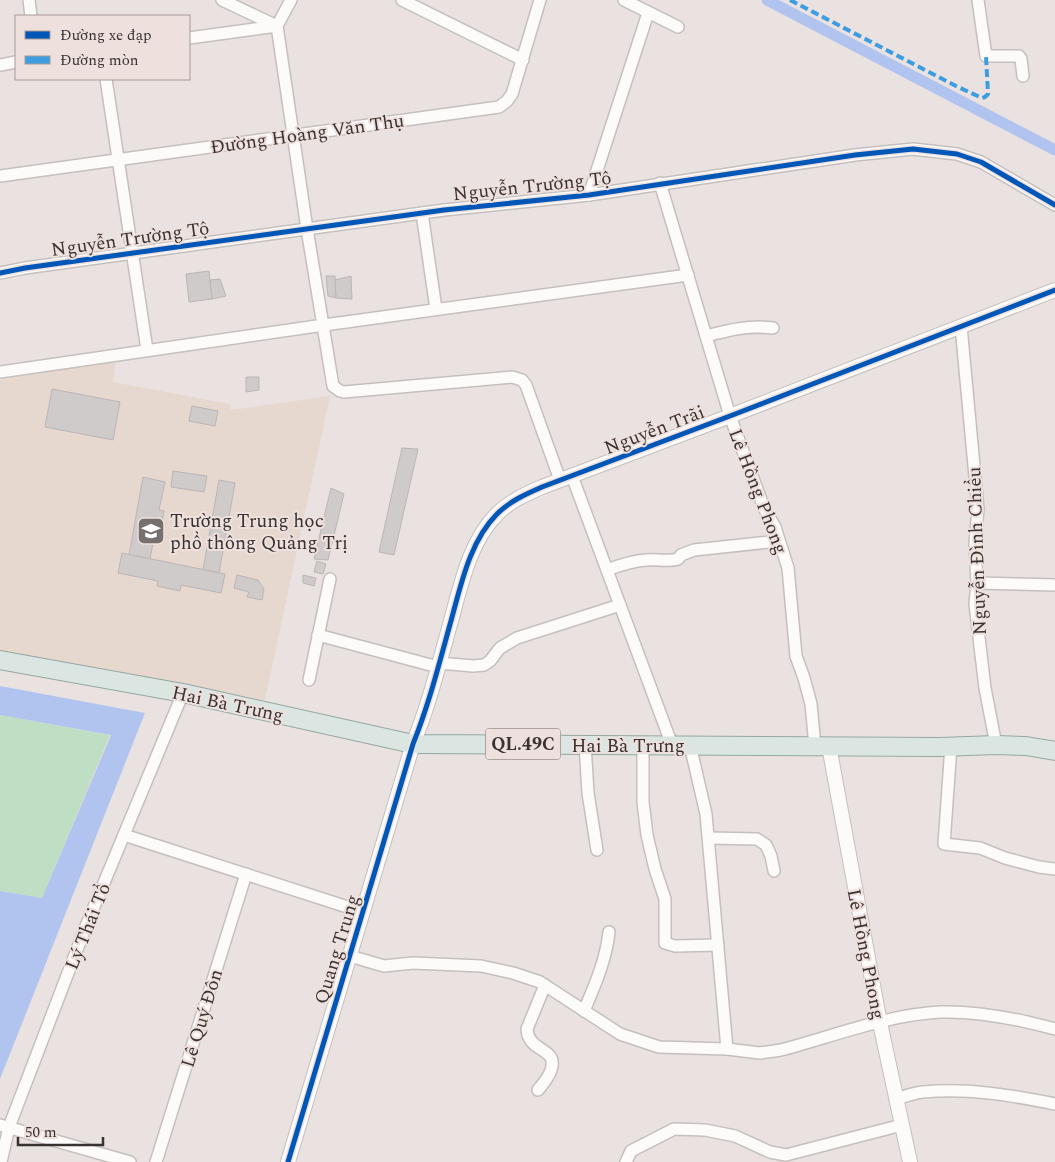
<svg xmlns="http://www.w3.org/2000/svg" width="1055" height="1162" font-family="Spectral,serif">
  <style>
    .education { fill: #e6d8cf }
    .green { fill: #bfdfc4 }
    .water { fill: #b1c4ef }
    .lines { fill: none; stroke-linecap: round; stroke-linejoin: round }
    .canal { stroke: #b1c4ef; stroke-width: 11 }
    .building { fill: #d0cbcb; stroke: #bbb5b6 }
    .minor-casing { stroke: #c5bfbd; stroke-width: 14 }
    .tertiary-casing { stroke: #c5bfbd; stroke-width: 16 }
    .primary-casing { stroke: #95a7a1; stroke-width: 20 }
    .minor { stroke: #fcfbfa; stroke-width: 11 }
    .tertiary { stroke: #fcfbfa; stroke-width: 14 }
    .primary { stroke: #dbe6e3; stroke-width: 18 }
    .quiet { stroke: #3e9de1; stroke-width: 4; stroke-dasharray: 8 4; stroke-linecap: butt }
    .cycleway-casing { stroke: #eee0dc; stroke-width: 8 }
    .cycleway { stroke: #0057b8; stroke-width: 5 }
    .labels { text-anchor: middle; stroke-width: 4; stroke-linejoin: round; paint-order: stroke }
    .shield { fill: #eee0dc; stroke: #6f6664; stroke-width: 1 }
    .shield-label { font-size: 18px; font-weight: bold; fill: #383231 }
    .street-label { font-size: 19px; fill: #383231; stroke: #eee0dc }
    .poi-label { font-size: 19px; fill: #383231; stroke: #eee0dc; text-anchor: start }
  </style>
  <rect width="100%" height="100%" fill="#eae2e0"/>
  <path class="education" d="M116,360L113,382L230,404L231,410L330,396L265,700L0,651V380Z"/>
  <path class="green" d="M0,715L110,735L42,898L0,891Z"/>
  <path class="water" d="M0,686L145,713L0,1079V891L42,898L111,735L0,715Z"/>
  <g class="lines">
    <path class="canal" d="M767,0L1055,150"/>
  </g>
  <g class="building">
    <path d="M209,271L212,299L189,302L186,274Z"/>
    <path d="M326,276H335L336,298L328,296Z"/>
    <path d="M351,276L352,299L336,298L335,280Z"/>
    <path d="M220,279L226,296L212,299L210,280Z"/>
    <path d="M246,377H259V390L246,392Z"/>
    <path d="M52,389L120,402L113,440L45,427Z"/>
    <path d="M192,406L218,411L215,426L189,421Z"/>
    <path d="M402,448L418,449L394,555L379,552Z"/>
    <path d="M173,471L207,476L204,492L171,487Z"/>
    <path d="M143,477L165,482L159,510L164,511L161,528L156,527L150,559L129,555Z"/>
    <path d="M219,480L235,483L219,573L203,570Z"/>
    <path d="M331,488L344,494L328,560L314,559Z"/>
    <path d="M122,553L225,574L221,593L181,585L180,591L157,586L158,581L118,573Z"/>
    <path d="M317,561L326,564L323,574L314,572Z"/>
    <path d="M237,575L258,580L264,589L262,600L247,597L249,592L234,588Z"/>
    <path d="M303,575L316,578L314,586L303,583Z"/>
  </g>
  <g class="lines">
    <g class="minor-casing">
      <g id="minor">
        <path d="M29,0L31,16"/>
        <path d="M222,0L277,26L307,229L333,386L340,391L344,392L512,377L522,380L526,385L560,480"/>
        <path d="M402,0L523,60"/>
        <path d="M624,0L678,27"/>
        <path d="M978,0L986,56H1019L1021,59L1023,76"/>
        <path d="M189,38L277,26L291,0"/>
        <path d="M0,65L16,62"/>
        <path d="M106,79L147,350"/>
        <path d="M0,176L499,107L507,101L512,94L540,0"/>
        <path d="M660,183L730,416L764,508L775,527L788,568L796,656L804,678L811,704L815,746"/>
        <path d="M589,195L648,13"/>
        <path d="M422,213L436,309"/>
        <path d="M0,273L25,268L444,210L589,195L855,155L913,149L957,154L981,162L1055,205"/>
        <path d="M961,326L978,509L975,543L977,583L975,604L985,688L996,745"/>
        <path d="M706,336C729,330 749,325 773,328"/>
        <path d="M0,372L324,325L688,275"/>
        <path d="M572,476L672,745"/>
        <path d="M607,570C620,565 632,561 646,560C657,559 667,562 678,559L681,555L694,550L779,541"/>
        <path d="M977,583L1055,585"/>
        <path d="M318,635L438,667"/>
        <path d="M439,663L473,666L484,665L490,661L500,648L517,638L620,605"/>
        <path d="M309,680L330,579"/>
        <path d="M585,744L588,793L597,850"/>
        <path d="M643,745V802L647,835L655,869L665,899V943L675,946L718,945"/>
        <path d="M690,745L706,814L727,1049"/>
        <path d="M951,746L944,844L980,848L1005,858L1039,867L1055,869"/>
        <path d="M124,835L363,912"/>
        <path d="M709,838L757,839L766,845L771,856L774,871"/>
        <path d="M350,956L384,966L413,963L481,966L513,973L540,982L620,1034L659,1047L727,1049L760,1053L781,1050C831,1037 889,1014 941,1012C979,1011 1018,1019 1055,1029"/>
        <path d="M584,1011C595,985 606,960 609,932"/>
        <path d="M538,1090C543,1084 549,1077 551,1070C559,1047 528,1053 527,1029L545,985"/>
        <path d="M896,1099C905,1096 914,1093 923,1092C968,1088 1011,1095 1055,1104"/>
        <path d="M0,1125L130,1162"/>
        <path d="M1,1162L9,1127L86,926L183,693"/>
        <path d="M156,1162L246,874"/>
        <path d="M626,1162L631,1151L674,1129L705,1130L735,1136L770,1152L786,1155L902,1125"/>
      </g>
    </g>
    <g class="tertiary-casing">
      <g id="tertiary">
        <path d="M829,746L880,1023L910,1162"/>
        <path d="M288,1162L413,744C428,707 438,668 449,628C460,590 468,543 497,514C510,501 526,494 542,487L730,416L1055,290"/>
      </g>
    </g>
    <g class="primary-casing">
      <path id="primary" d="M0,660L183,693L413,744L940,747L996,745L1026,746L1055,751"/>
    </g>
    <use href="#minor" class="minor"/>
    <use href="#tertiary" class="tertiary"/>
    <use href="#primary" class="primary"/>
    <path class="quiet" d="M790,0L956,86L982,98L985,97L988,94L986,56"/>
    <g class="cycleway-casing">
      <g id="cycleway">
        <path d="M0,273L25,268L444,210L589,195L855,155L913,149L957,154L981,162L1055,205"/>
        <path d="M288,1162L413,744C428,707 438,668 449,628C460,590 468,543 497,514C510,501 526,494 542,487L730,416L1055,290"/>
      </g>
    </g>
    <use href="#cycleway" class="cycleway"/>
  </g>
  <defs>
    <g id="school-square" transform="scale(1.4375)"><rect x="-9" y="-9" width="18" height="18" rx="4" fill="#76706e" stroke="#eee0dc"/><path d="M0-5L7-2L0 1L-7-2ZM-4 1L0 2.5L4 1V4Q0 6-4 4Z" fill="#fff"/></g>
  </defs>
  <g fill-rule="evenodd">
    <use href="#school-square" x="151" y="531"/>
  </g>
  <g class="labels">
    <rect class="shield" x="485.5" y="728.5" width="75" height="31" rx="4"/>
    <g class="shield-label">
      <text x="523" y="750">QL.49C</text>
    </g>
    <g class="street-label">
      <text transform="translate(307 133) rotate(-8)" y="7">Đường Hoàng Văn Thụ</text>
      <text transform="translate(532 185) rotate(-6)" y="7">Nguyễn Trường Tộ</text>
      <text transform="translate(130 238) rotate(-8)" y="7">Nguyễn Trường Tộ</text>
      <text transform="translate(654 429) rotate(-21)" y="7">Nguyễn Trãi</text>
      <text transform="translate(759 491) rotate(69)" y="7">Lê Hồng Phong</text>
      <text transform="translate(976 551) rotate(-92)" y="7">Nguyễn Đình Chiểu</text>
      <text transform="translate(228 703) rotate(12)" y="7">Hai Bà Trưng</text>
      <text x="628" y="752">Hai Bà Trưng</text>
      <text transform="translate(87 926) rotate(-68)" y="7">Lý Thái Tổ</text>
      <text transform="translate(336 949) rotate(-73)" y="7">Quang Trung</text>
      <text transform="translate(867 954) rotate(79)" y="7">Lê Hồng Phong</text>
      <text transform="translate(201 1018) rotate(-73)" y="7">Lê Quý Đôn</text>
    </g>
    <g class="poi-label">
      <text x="170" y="527">Trường Trung học<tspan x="170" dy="22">phổ thông Quảng Trị</tspan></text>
    </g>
  </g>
  <rect x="15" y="15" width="175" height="65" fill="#eee0dc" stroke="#a59a98"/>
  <rect x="25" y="31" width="25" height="8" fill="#0057b8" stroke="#a59a98"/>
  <text x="60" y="40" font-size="15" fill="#383231">Đường xe đạp</text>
  <rect x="25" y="56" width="25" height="8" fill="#3e9de1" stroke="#a59a98"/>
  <text x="60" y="65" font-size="15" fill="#383231">Đường mòn</text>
  <path d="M18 1137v8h85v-8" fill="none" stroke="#383231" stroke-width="2.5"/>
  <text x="25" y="1137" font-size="15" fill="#383231" stroke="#eee0dc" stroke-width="4" paint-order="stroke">50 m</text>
</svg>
